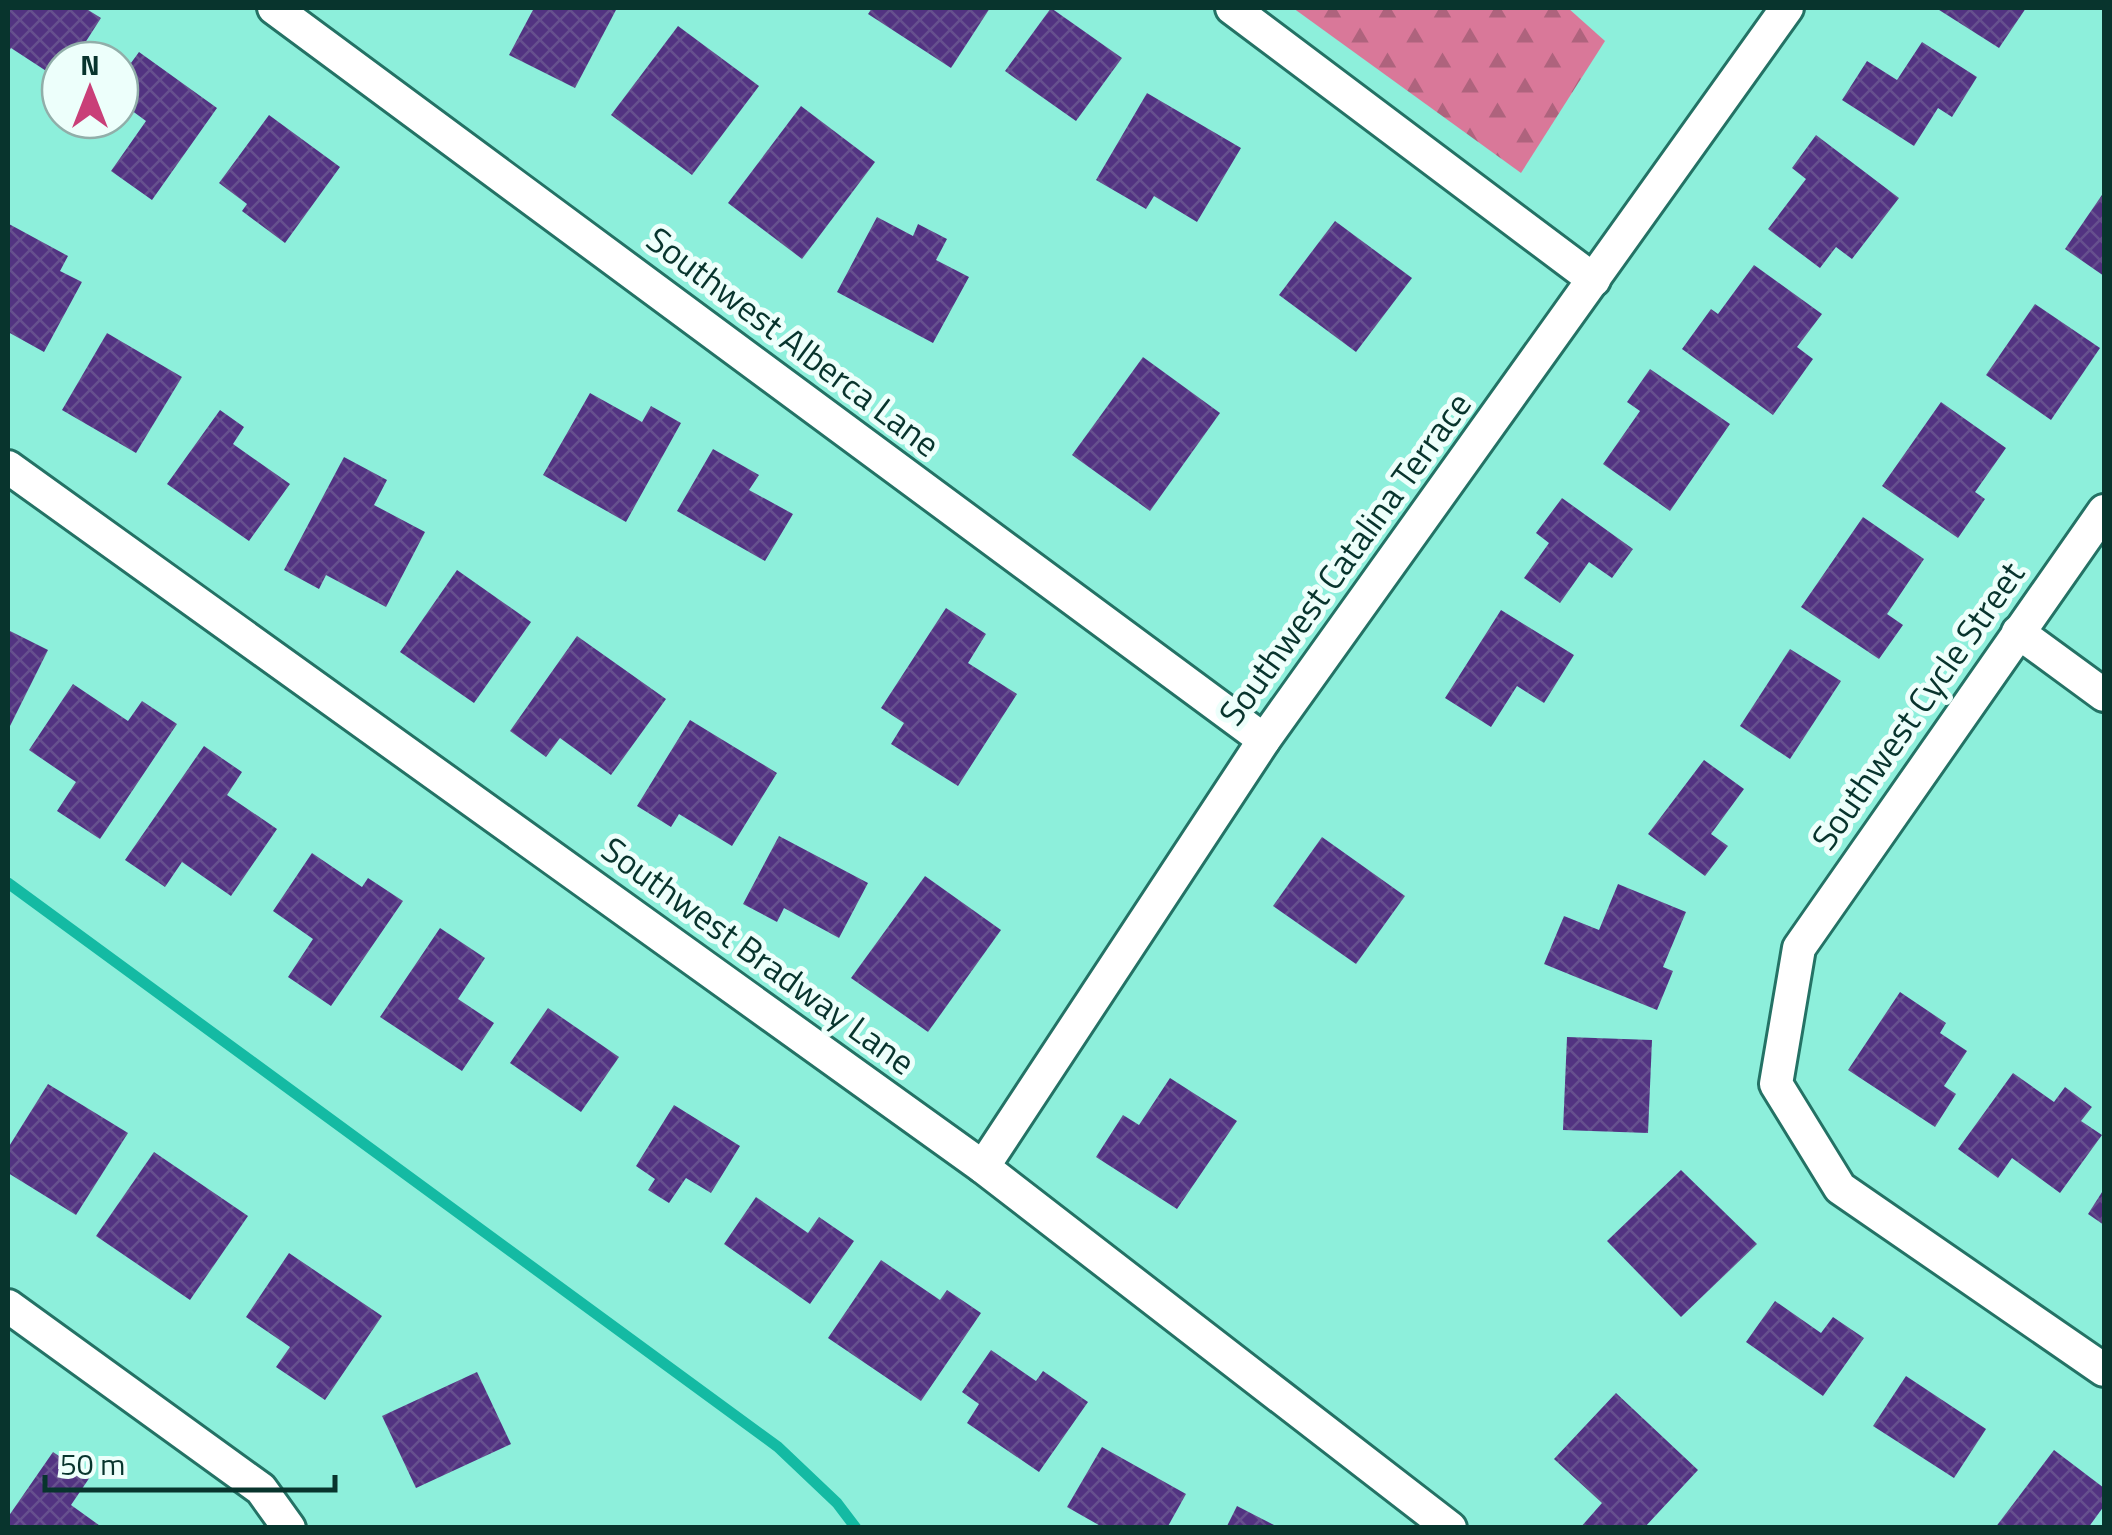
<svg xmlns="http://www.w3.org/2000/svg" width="2112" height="1535" font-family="'Titillium Web',sans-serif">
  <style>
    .forest { fill: url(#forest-firs) }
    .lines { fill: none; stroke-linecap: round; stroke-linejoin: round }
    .stream { stroke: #14baa3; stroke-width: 11 }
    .building { fill: url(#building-cross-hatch) }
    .street-casing { stroke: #247265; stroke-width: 38 }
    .street { stroke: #fff; stroke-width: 32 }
    .labels { text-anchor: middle; stroke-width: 10; stroke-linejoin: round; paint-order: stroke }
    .street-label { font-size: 35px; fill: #08342d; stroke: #edfffb }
  </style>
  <defs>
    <pattern id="forest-firs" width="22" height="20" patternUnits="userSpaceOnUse" patternTransform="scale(2.5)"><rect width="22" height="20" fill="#d97899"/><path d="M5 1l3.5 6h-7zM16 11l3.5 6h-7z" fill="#ae637d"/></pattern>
    <pattern id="building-cross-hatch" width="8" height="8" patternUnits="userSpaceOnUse" patternTransform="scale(2.5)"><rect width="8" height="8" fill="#523381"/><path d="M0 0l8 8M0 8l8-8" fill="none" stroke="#66508e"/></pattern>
  </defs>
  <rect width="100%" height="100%" fill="#8defdb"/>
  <path class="forest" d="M1293,8H1568L1605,41L1521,173Z"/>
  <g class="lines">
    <path class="stream" d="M8,883L778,1447L837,1503L856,1528"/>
  </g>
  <g class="building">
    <path d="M8,8H85L101,18L74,60H60V80L11,48L8,53Z"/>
    <path d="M534,8H617L575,88L509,55Z"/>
    <path d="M872,8H990L951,68L868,14Z"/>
    <path d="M1051,8L1122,58L1076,121L1005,71Z"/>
    <path d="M1936,8H2026L1999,48Z"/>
    <path d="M678,26L759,86L692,175L611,115Z"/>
    <path d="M1922,42L1977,77L1952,117L1938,108L1914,146L1842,100L1867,61L1897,80Z"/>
    <path d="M139,52L217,108L152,200L111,171L146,121L120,102V78Z"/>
    <path d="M1147,93L1241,148L1197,222L1154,196L1146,209L1096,180Z"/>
    <path d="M801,106L875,162L802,259L728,203Z"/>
    <path d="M269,115L340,167L285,243L242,211L247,204L219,183Z"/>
    <path d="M1816,135L1899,198L1852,259L1836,247L1820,268L1768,229L1806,179L1792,168Z"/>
    <path d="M2104,192V276L2065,249Z"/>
    <path d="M877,217L913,236L918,224L947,239L936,260L969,277L933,343L837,292Z"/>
    <path d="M1335,221L1412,278L1356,352L1279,295Z"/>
    <path d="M9,224L68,256L60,271L82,282L44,352L8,332Z"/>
    <path d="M1754,265L1822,314L1797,347L1813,359L1773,415L1682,349L1711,309L1718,314Z"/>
    <path d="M2035,304L2100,348L2051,420L1986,375Z"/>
    <path d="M107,333L182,377L136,453L62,410Z"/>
    <path d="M1143,357L1220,413L1150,511L1072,455Z"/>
    <path d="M1650,369L1730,424L1670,511L1603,464L1640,411L1627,402Z"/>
    <path d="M590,393L642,422L651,406L681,423L626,522L543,475Z"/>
    <path d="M1941,402L2006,448L1975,492L1985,499L1958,538L1882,486Z"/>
    <path d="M220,410L244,427L233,444L290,484L249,541L167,484Z"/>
    <path d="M713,449L759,475L749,490L793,514L765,561L677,511Z"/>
    <path d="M344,457L387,480L374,505L425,532L386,607L326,575L319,589L284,570Z"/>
    <path d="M1562,498L1633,549L1612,578L1589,562L1560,603L1524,578L1549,543L1536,533Z"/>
    <path d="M1863,517L1924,559L1887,614L1903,625L1879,659L1801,607Z"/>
    <path d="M457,570L531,622L474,703L400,652Z"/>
    <path d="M946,608L986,634L968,663L1017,694L958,786L891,744L904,723L881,708Z"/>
    <path d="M1501,610L1574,655L1544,703L1517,686L1491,727L1445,698Z"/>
    <path d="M8,630L48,650L8,730Z"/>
    <path d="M577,636L666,699L611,775L560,738L546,757L510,731Z"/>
    <path d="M1790,649L1841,681L1790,759L1740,726Z"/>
    <path d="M73,684L128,721L142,701L177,724L100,839L57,811L76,782L29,750Z"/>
    <path d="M690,720L777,773L732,846L679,814L671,827L637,806Z"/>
    <path d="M204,746L242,772L227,795L277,829L231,896L182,862L165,887L125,860Z"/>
    <path d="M1704,760L1744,789L1711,834L1728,846L1705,876L1648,834Z"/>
    <path d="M779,836L868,883L839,938L784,908L777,922L743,904Z"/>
    <path d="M1322,837L1405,896L1356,964L1273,906Z"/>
    <path d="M312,853L362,887L368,878L403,901L331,1006L288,977L313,939L273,911Z"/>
    <path d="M925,876L1001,930L928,1032L851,978Z"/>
    <path d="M1618,884L1686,912L1663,967L1673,971L1657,1010L1544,964L1564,916L1599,930Z"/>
    <path d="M440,928L485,958L458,999L494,1023L462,1071L380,1017Z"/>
    <path d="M1900,992L1946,1023L1940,1033L1967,1051L1944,1086L1956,1094L1935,1127L1848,1070Z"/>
    <path d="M548,1008L619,1057L581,1112L510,1063Z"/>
    <path d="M1567,1037L1652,1040L1648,1133L1563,1130Z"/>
    <path d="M2013,1073L2054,1102L2065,1087L2092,1107L2081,1121L2102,1135L2060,1193L2012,1158L1998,1178L1958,1149Z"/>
    <path d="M1170,1078L1237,1121L1177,1209L1096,1157L1123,1115L1139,1125Z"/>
    <path d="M48,1084L128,1133L76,1215L8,1173V1148Z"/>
    <path d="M674,1105L740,1146L711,1193L686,1178L669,1203L648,1190L655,1179L636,1166Z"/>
    <path d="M154,1152L248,1216L190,1300L96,1236Z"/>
    <path d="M1681,1170L1757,1244L1681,1317L1607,1241Z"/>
    <path d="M2104,1189V1225L2088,1214Z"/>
    <path d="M756,1197L808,1233L819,1217L854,1241L810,1304L724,1244Z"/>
    <path d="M289,1253L382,1316L325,1400L276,1367L290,1347L246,1317Z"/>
    <path d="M881,1260L940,1300L947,1290L981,1313L921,1401L828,1338Z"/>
    <path d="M1775,1301L1821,1333L1833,1317L1864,1338L1823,1396L1746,1342Z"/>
    <path d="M991,1350L1036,1381L1043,1371L1088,1402L1039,1472L967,1423L979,1404L962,1392Z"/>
    <path d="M477,1372L511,1444L416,1488L382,1416Z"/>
    <path d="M1906,1376L1986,1429L1954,1478L1873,1426Z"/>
    <path d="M1616,1393L1698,1470L1644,1528H1580L1602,1503L1554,1459Z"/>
    <path d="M1102,1447L1186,1494L1167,1528H1104L1067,1507Z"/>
    <path d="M2054,1450L2104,1488V1506L2088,1528H1995Z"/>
    <path d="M53,1452L90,1477L71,1505L103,1528H8V1517Z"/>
    <path d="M1237,1506L1280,1528H1226Z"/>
  </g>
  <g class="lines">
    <g class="street-casing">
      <g id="street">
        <path d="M274,8L1264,740"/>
        <path d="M1232,8L1594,280"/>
        <path d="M8,467L983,1167L1450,1528"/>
        <path d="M2104,511L1799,948L1776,1084L1840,1188L2104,1370"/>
        <path d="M2018,632L2104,695"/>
        <path d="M983,1167L1264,740L1787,8"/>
        <path d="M8,1306L261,1489L289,1528"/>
      </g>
    </g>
    <use href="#street" class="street"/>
  </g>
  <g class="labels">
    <g class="street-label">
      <text transform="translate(793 342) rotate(37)" y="12">Southwest Alberca Lane</text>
      <text transform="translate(1345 559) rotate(-54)" y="12">Southwest Catalina Terrace</text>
      <text transform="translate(1918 706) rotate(-55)" y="12">Southwest Cycle Street</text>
      <text transform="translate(758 956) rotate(36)" y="12">Southwest Bradway Lane</text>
    </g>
  </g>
  <rect width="2112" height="1535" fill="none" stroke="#08342d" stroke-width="20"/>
  <g transform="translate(90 90)"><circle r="48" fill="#edfffb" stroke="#91aea9" stroke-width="2.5"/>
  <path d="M0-8L18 38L0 25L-18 38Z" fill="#c93f78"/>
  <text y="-15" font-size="28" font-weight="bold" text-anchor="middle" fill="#08342d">N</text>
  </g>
  <path d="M45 1475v15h290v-15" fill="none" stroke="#08342d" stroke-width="5"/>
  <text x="60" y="1475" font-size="30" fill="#08342d" stroke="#edfffb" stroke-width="8" paint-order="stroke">50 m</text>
</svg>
